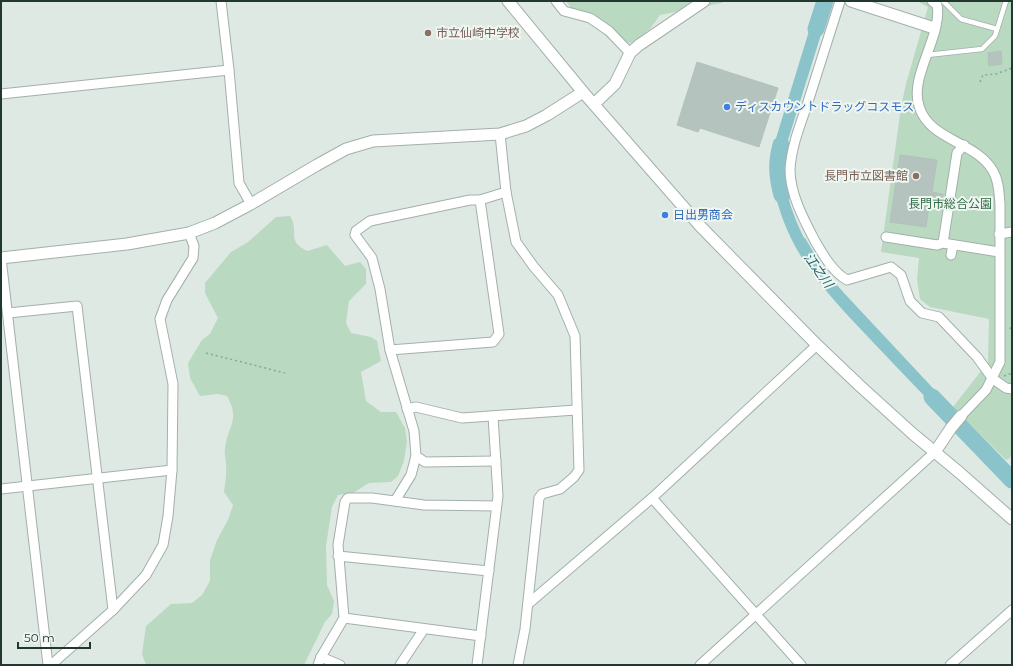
<svg xmlns="http://www.w3.org/2000/svg" width="1013" height="666" font-family="Montserrat,'Noto Sans JP',sans-serif">
  <style>
    .green { fill: #b9d9c0 }
    .water { fill: #8ac3ca }
    .lines { fill: none; stroke-linecap: round; stroke-linejoin: round }
    .river { stroke: #8ac3ca; stroke-width: 17 }
    .building { fill: #b4c3bd; stroke: #b2c2bb }
    .service-casing { stroke: #a2b0aa; stroke-width: 6 }
    .minor-casing { stroke: #a2b0aa; stroke-width: 11 }
    .tertiary-casing { stroke: #a2b0aa; stroke-width: 13 }
    .path { stroke: #82aa9c; stroke-width: 1.5; stroke-dasharray: 2 3; stroke-linecap: butt }
    .service { stroke: #fff; stroke-width: 4.5 }
    .minor { stroke: #fff; stroke-width: 9 }
    .tertiary { stroke: #fff; stroke-width: 11 }
    .education-dot { fill: #8d6e63; stroke: #eff6f2; stroke-width: 1.5 }
    .shop-dot { fill: #3f7fe0; stroke: #eff6f2; stroke-width: 1.5 }
    .labels { text-anchor: middle; stroke-width: 4; stroke-linejoin: round; paint-order: stroke }
    .education-label { font-size: 12px; fill: #785e54; stroke: #eff6f2; text-anchor: start }
    .shop-label { font-size: 12px; fill: #366cbe; stroke: #eff6f2; text-anchor: start }
    .park-label { font-size: 12px; fill: #2f6b44; stroke: #eff6f2 }
    .water-label { font-size: 13px; font-style: italic; fill: #21646e; stroke: #eff6f2 }
  </style>
  <rect width="100%" height="100%" fill="#dfe9e4"/>
  <g class="green">
    <path d="M566,1H723L722,3L660,15L650,29L631,43L610,40L589,20L572,9Z"/>
    <path d="M917,1H1012V451L1010,458L1006,460L953,407L988,362L989,319L930,307L920,299L917,279L919,258L881,252L901,107L906,84L928,7Z"/>
    <path d="M290,216C300,231 285,240 307,251L327,245L345,266L360,262L366,269V284L349,301L346,323L351,333L371,337L377,341L381,361L361,372L366,401L381,412H396L405,428L407,442L404,461L398,476L391,482L369,483L353,493L338,495L332,507L326,546L327,585L334,601L332,614L325,622L304,665H146L142,654L146,626L171,604L192,603L202,595L210,581V560L217,540L228,520L233,505L224,492C225,483 227,474 226,464C226,459 224,454 225,449C227,426 241,421 227,396L218,394L200,396L190,378L188,363L202,340L210,334L218,318L205,293V283L231,252L248,242L276,217Z"/>
  </g>
  <g class="water">
    <path d="M817,5L829,9L788,140L784,167H771L773,148Z"/>
    <path d="M771,173L784,174C786,197 794,217 804,238H805L824,270L844,293L945,401L943,403L950,411L945,417C919,391 894,364 869,338C819,285 783,248 771,173Z"/>
    <path d="M970,427L1012,471V489L962,436Z"/>
  </g>
  <g class="lines">
    <g class="river">
      <path d="M816,29L825,1"/>
      <path d="M781,145C776,163 777,177 782,195"/>
      <path d="M932,397L1012,480"/>
    </g>
  </g>
  <g class="building">
    <path d="M1001,51L1002,64L989,66L988,53Z"/>
    <path d="M697,62L778,88L759,147L700,128L698,132L677,125Z"/>
    <path d="M900,155L937,160L932,192L943,194L941,208L929,206L926,227L890,222Z"/>
  </g>
  <g class="lines">
    <g class="service-casing">
      <g id="service">
        <path d="M943,1L961,19L997,29"/>
        <path d="M927,55L982,49L995,36L1006,1"/>
      </g>
    </g>
    <g class="minor-casing">
      <g id="minor">
        <path d="M221,1L229,70L239,183L251,204"/>
        <path d="M556,1L564,11L590,18L609,31L630,53"/>
        <path d="M840,1C829,36 818,70 807,105C800,125 791,148 790,170C790,194 804,220 815,241C823,255 833,272 847,280L891,267L901,275L910,301L922,313L939,317L977,357L993,379L1006,388L1012,389"/>
        <path d="M932,1L937,5C943,35 909,76 919,106C929,141 976,141 993,171C999,181 999,193 1000,204V362L986,390L961,416"/>
        <path d="M1,94L229,70"/>
        <path d="M500,134L506,192L516,242L534,267L558,295L575,336L579,470L574,477L560,489L542,494L539,498L525,629L518,665"/>
        <path d="M999,234L1012,232"/>
        <path d="M886,237L937,245L943,243L999,252"/>
        <path d="M943,243L957,153L964,145"/>
        <path d="M951,255L953,245"/>
        <path d="M1,258L48,665"/>
        <path d="M8,313L77,306L113,610"/>
        <path d="M390,350L493,342L499,334L480,200L506,192"/>
        <path d="M407,409L416,407L462,418L576,410"/>
        <path d="M416,456L425,462L496,461"/>
        <path d="M1,489L172,470"/>
        <path d="M652,498L801,665"/>
        <path d="M395,501L411,475L416,456L414,431L390,350L380,289L372,258L355,235L356,231L370,221L470,200H480"/>
        <path d="M338,556L489,571"/>
        <path d="M528,604L652,498L817,345"/>
        <path d="M344,618L481,636"/>
        <path d="M321,657L340,665"/>
        <path d="M51,665L113,610L146,575L163,545L168,516L172,470L173,384L160,319L167,300L193,258L194,246L189,233"/>
        <path d="M318,665L321,657L344,618L338,545L345,502L348,498H372L424,505L496,506"/>
        <path d="M400,665L424,629"/>
        <path d="M477,665L498,496L493,416"/>
        <path d="M700,665L935,452"/>
        <path d="M950,665L1012,610"/>
      </g>
    </g>
    <g class="tertiary-casing">
      <g id="tertiary">
        <path d="M508,1L583,92L701,227L817,345L860,386L913,434L960,473L1012,519"/>
        <path d="M851,1L934,28"/>
        <path d="M594,104L615,84L630,53L639,45L704,1"/>
        <path d="M1,258L127,244L189,233L215,223L251,204L317,165L346,149L373,141L500,134L526,126L547,115L583,92"/>
        <path d="M935,452L951,428L961,416"/>
      </g>
    </g>
    <g class="path">
      <path d="M980,82L983,75L996,74L1012,68"/>
      <path d="M1010,329L1012,325"/>
      <path d="M206,353L285,373"/>
      <path d="M1004,376L1012,373"/>
    </g>
    <use href="#service" class="service"/>
    <use href="#minor" class="minor"/>
    <use href="#tertiary" class="tertiary"/>
  </g>
  <g class="education-dot">
    <circle cx="428" cy="33" r="4"/>
    <circle cx="916" cy="176" r="4"/>
  </g>
  <g class="shop-dot">
    <circle cx="727" cy="107" r="4"/>
    <circle cx="665" cy="215" r="4"/>
  </g>
  <g class="labels">
    <g class="education-label">
      <text x="436" y="37">市立仙崎中学校</text>
      <text x="908" y="180" text-anchor="end">長門市立図書館</text>
    </g>
    <g class="shop-label">
      <text x="735" y="111">ディスカウントドラッグコスモス</text>
      <text x="673" y="219">日出男商会</text>
    </g>
    <g class="park-label">
      <text x="950" y="208">長門市総合公園</text>
    </g>
    <g class="water-label">
      <text transform="translate(819 270) rotate(54)" y="5">江之川</text>
    </g>
  </g>
  <rect width="1013" height="666" fill="none" stroke="#213730" stroke-width="4"/>
  <path d="M18 642v6h72v-6" fill="none" stroke="#213730" stroke-width="2"/>
  <text x="24" y="642" font-size="12" fill="#213730" stroke="#eff6f2" stroke-width="3" paint-order="stroke">50 m</text>
</svg>
